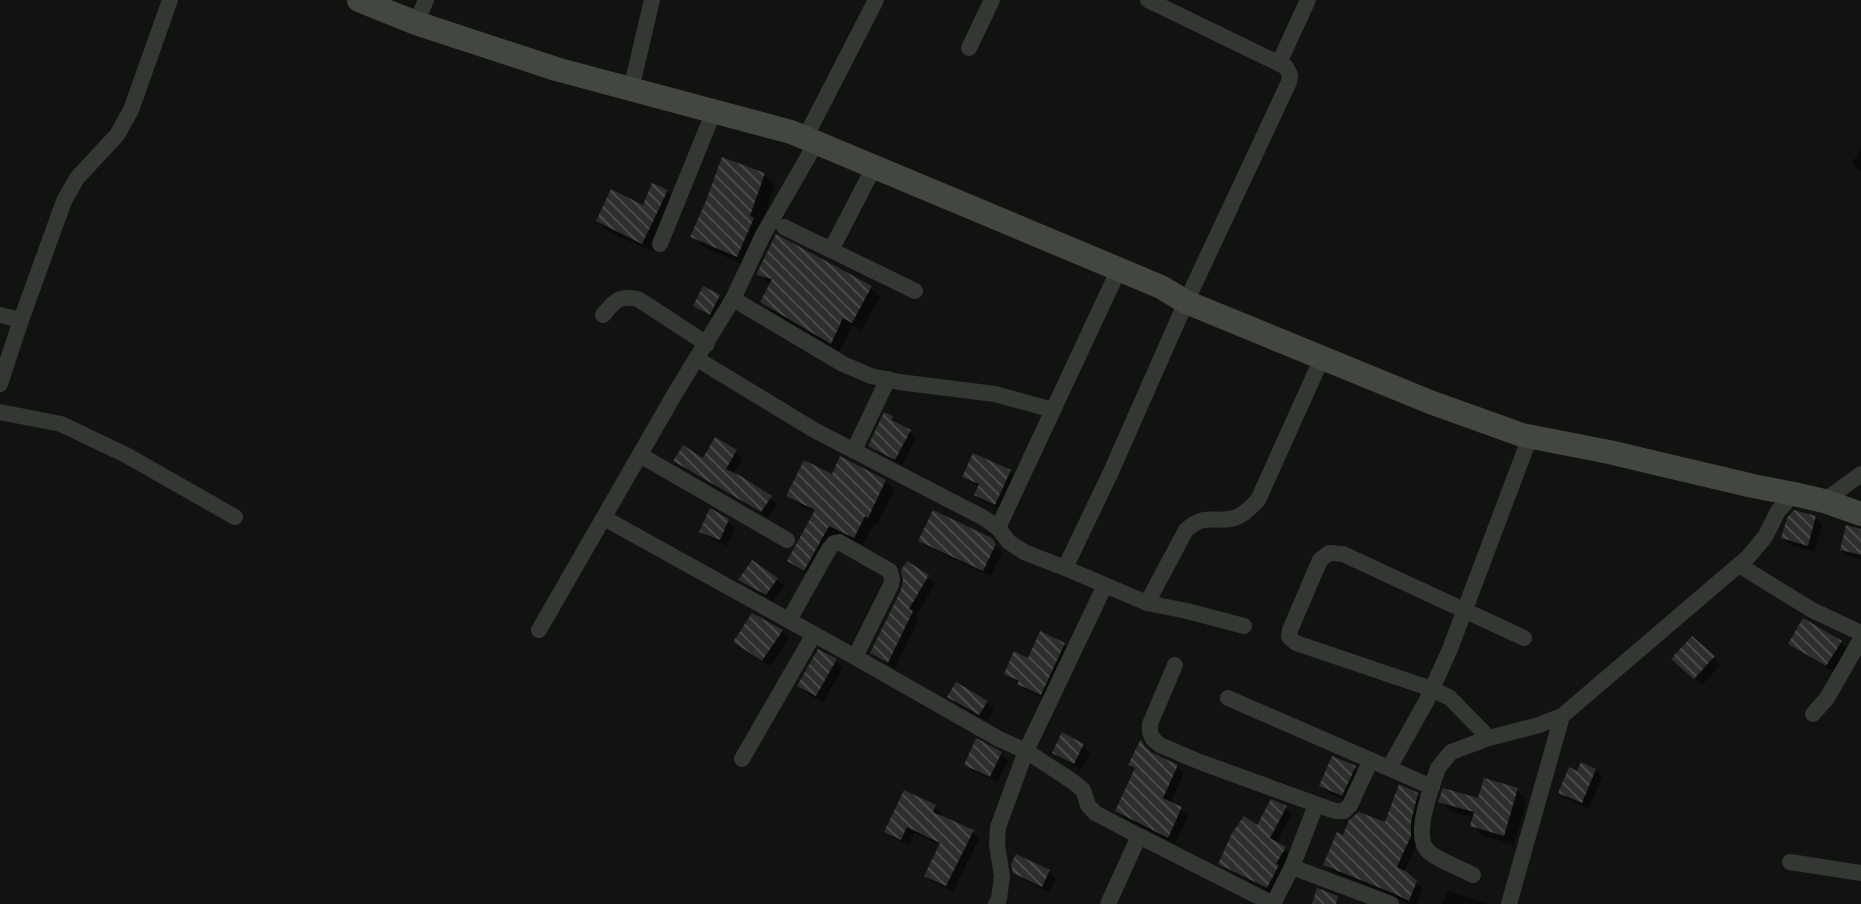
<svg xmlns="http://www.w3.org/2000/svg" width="1861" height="904" font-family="'Sofia Sans Condensed',sans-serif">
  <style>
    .shadow { fill: #0007 }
    .building { fill: url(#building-back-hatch) }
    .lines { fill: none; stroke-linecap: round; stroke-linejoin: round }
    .street { stroke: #333832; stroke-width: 16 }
    .secondary { stroke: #424840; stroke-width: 24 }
  </style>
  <defs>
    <pattern id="building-back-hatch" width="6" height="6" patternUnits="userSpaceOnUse" patternTransform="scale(2)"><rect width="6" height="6" fill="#2c2f2c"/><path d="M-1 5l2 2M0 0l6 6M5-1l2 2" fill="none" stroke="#484b47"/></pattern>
  </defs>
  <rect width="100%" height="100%" fill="#111311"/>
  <g class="shadow">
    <path d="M1861,148V172L1852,163Z"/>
    <path d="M764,174L775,185L748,267L704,247L693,236Z"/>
    <path d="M667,191L677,201L653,252L608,231L598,221L644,207Z"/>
    <path d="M777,237L871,288L880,297L861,330L853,325L840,351L771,311L762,302L771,284L768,283L759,275Z"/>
    <path d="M719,297L726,304L718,320L702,312L695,305Z"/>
    <path d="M892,417L916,438L902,465L878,452L871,445Z"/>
    <path d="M736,452L742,458L733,474L770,498L777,504L768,517L682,467L676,461L704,460Z"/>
    <path d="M841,459L885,482L894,490L877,525L874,524L863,545L838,534L813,578L798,569L789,561L816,513L797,504L789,495L833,476Z"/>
    <path d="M1009,471L1016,478L1002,510L983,502L976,495L980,487L972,483L964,476Z"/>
    <path d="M1815,517L1822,525L1814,552L1790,545L1783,538Z"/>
    <path d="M728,521L735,528L727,546L709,538L702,531Z"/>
    <path d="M1861,530V559L1849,556L1842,550Z"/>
    <path d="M990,539L1002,552L991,576L927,547L920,540Z"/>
    <path d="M907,564L928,577L935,584L916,616L919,620L895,668L879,659L872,652L903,591Z"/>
    <path d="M777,579L784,586L773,601L748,586L741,580Z"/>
    <path d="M782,631L789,638L770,666L743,649L736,642Z"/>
    <path d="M1692,639L1720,665L1702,685L1674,659Z"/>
    <path d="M1840,642L1847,649L1834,672L1798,650L1791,643Z"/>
    <path d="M1064,645L1070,651L1047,700L1026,690L1006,673L1029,660Z"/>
    <path d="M836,661L843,668L823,702L806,693L799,686Z"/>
    <path d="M950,697L987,702L994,709L987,721L957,704Z"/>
    <path d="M1063,735L1083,746L1090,753L1081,770L1061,759L1054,752Z"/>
    <path d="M1142,743L1152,755L1177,766L1184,773L1170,803L1181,809L1188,816L1175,844L1124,818L1117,811L1137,770L1131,764Z"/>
    <path d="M1001,754L1008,761L997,782L973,771L966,764Z"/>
    <path d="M1355,768L1362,775L1349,802L1329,793L1321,786Z"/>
    <path d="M1595,770L1602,777L1589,809L1567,799L1560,792Z"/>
    <path d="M1517,790L1527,800L1514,845L1482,835L1472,825L1475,818L1451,811L1441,801L1480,800Z"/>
    <path d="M1417,795L1424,802L1417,844L1404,872L1423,889L1417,904H1410L1353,879L1352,880L1332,871L1325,865L1345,837L1386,825Z"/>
    <path d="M935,807L942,814L940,817L972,832L979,839L953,892L934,882L927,875L941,845L915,833L909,845L893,838L886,831Z"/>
    <path d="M1286,808L1292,814L1276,843L1291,855L1281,871L1283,873L1273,893L1226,869L1220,863L1258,828Z"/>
    <path d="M1014,872H1049L1056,879L1049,892L1022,879Z"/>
    <path d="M1447,891L1489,904H1442Z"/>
  </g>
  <g class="building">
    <path d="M722,157L765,173L750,216L754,218L737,257L690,237L705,203Z"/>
    <path d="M652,183L668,190L642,244L596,221L611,189L643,205Z"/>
    <path d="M776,234L872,286L852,323L843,318L831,344L760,302L772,279L756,275Z"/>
    <path d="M703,286L720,295L710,315L693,306Z"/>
    <path d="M884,412L893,416L892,420L911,430L895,460L868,446Z"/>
    <path d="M715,437L737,450L726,469L739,475L772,496L761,512L673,461L683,445L703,458Z"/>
    <path d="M973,453L1011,470L995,505L974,495L979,484L962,477Z"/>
    <path d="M840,456L886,480L868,518L865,516L854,538L829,526L804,571L787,561L815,510L786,496L804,460L832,474Z"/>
    <path d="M710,508L729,519L720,540L699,532Z"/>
    <path d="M933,510L992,538L996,544L983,571L918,541Z"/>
    <path d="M1794,510L1816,516L1808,546L1781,538L1787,518Z"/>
    <path d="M1846,525L1861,529V555L1840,550Z"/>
    <path d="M752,560L778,578L766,595L738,580Z"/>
    <path d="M907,561L929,575L909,609L913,611L888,663L870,653L901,590L903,580L901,570Z"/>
    <path d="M752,613L783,630L762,661L733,642Z"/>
    <path d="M1803,618L1842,641L1826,666L1788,644Z"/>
    <path d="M1040,631L1065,643L1041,695L1017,684L1019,681L1004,674L1014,651L1028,658Z"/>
    <path d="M1692,636L1715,656L1694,679L1671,659Z"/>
    <path d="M818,649L837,659L816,696L797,686Z"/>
    <path d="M956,682L988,701L979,715L947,697Z"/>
    <path d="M1062,732L1084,744L1074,764L1052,753Z"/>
    <path d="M976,738L1002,752L990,777L964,765Z"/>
    <path d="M1141,739L1145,747L1153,753L1178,765L1163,798L1182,807L1168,838L1115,811L1135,768L1128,765Z"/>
    <path d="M1332,756L1356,766L1342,796L1319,786Z"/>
    <path d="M1581,762L1596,769L1582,803L1558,793L1569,767L1577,771Z"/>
    <path d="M1484,778L1518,788L1504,836L1470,826L1474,812L1438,802L1443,788L1478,798Z"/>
    <path d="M1399,784L1418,793L1411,822V836L1397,867L1407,872L1417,881L1409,901L1395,894L1323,865L1337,832L1343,835L1349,820L1359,812L1385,822Z"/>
    <path d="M904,790L936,805L933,812L974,830L946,886L924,876L940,843L907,827L901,840L884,832Z"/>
    <path d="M1271,799L1287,806L1270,838L1286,847L1276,864L1279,865L1267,888L1218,864L1232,833L1244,816L1257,825Z"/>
    <path d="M1016,854L1050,870L1042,887L1013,873L1011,864Z"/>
    <path d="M1317,888L1338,896L1336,904H1312Z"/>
  </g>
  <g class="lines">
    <g class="street">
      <path d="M416,23L426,0"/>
      <path d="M969,48L992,0"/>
      <path d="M1279,63L1308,0"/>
      <path d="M631,89L652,0"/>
      <path d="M805,138L876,0"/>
      <path d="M784,227L915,291"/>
      <path d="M660,244L714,111"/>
      <path d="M831,250L874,167"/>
      <path d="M733,299L843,364L871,376L899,382L995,394L1053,410"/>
      <path d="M0,315L21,320L0,384"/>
      <path d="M603,315C615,301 618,295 638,299L707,344"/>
      <path d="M21,320L64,201L77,178L117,135L131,110L170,0"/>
      <path d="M697,359L814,430L984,518L998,528L1009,542L1024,552L1065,568L1147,603L1187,611L1244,626"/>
      <path d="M0,412L61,424L126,455L235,517"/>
      <path d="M854,450L888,379"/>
      <path d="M640,455L787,540"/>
      <path d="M1824,501L1861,474"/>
      <path d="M604,518L855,657"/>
      <path d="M998,528L1119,269"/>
      <path d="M1739,565L1812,610L1861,633"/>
      <path d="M1065,568L1110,474L1186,302L1289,82L1290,75L1286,67L1148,0"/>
      <path d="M1147,603L1186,530C1208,511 1216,525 1237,517C1245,514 1252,506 1258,500L1322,358"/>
      <path d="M789,620L829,549L834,543L839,542L890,571L892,579L891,585L855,657L999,739L1026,751L1072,781L1083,790L1088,805L1095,813L1139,836"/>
      <path d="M539,630L677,390L733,299L763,235L816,143"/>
      <path d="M1175,665L1150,724V732L1153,739L1160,745L1200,762L1335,811H1344L1350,805L1371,760"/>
      <path d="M1228,698L1432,787"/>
      <path d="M1813,714L1827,698L1861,639"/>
      <path d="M1489,738L1450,698L1432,689L1296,643L1289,637L1290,630L1320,560L1329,553L1343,554L1524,638"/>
      <path d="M742,759L814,634"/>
      <path d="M1389,768L1427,700L1450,649L1530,437"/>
      <path d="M1790,862L1861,873"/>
      <path d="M1292,867L1391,904"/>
      <path d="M1473,875C1462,869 1438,860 1429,852C1411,837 1432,787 1438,768L1451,752L1489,738L1539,725L1562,716L1748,557L1765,537L1778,511L1794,494"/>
      <path d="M996,904L999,899L1002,876L997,845L998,827L1026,751L1105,585"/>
      <path d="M1108,904L1139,836L1273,904"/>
      <path d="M1273,904L1292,867L1316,805"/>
      <path d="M1509,904L1562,716"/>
    </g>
    <path class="secondary" d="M359,0L416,23L556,69L791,132L1161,287L1186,302L1430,402L1522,435L1609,452L1753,486L1794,494L1824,501L1861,514"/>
  </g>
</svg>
